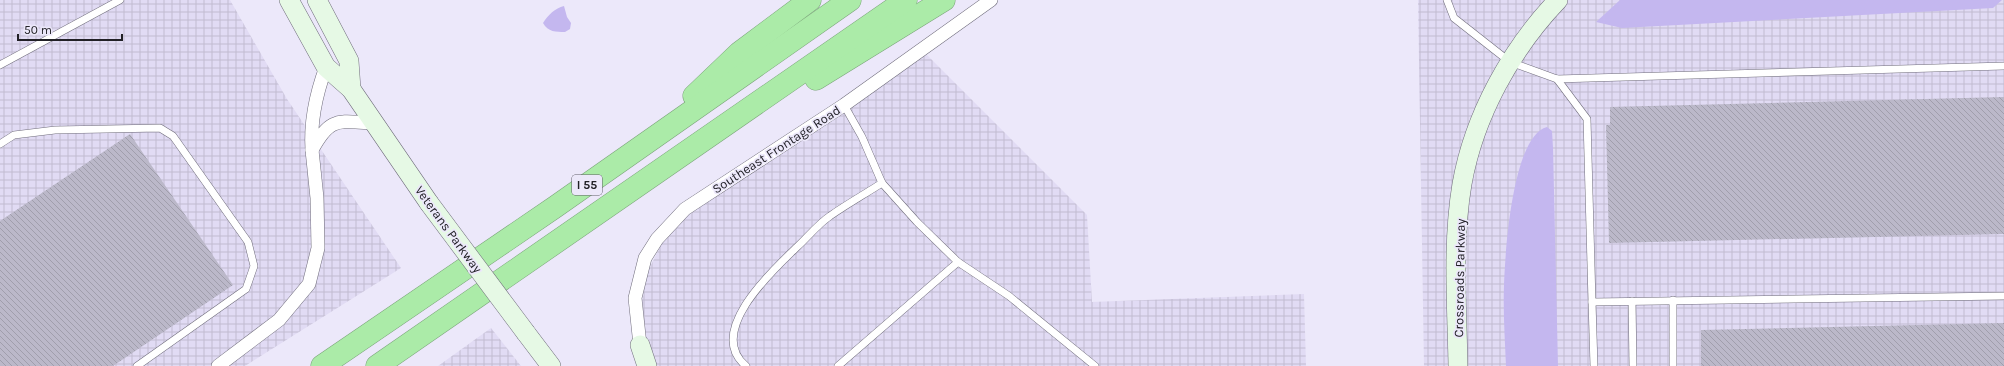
<svg xmlns="http://www.w3.org/2000/svg" width="2004" height="366" font-family="Karla,sans-serif">
  <style>
    .industrial { fill: url(#industrial-grid) }
    .water { fill: #c4b7ef }
    .building { fill: url(#building-back-hatch) }
    .lines { fill: none; stroke-linecap: round; stroke-linejoin: round }
    .lane-casing { stroke: #706d7c; stroke-width: 8 }
    .street-casing { stroke: #706d7c; stroke-width: 14 }
    .secondary-casing { stroke: #706d7c; stroke-width: 20 }
    .highway-casing { stroke: #7ba47a; stroke-width: 23 }
    .lane { stroke: #fff; stroke-width: 7 }
    .street { stroke: #fff; stroke-width: 13 }
    .secondary { stroke: #e6f9e5; stroke-width: 19 }
    .highway { stroke: #abeba8; stroke-width: 22 }
    .secondary-bridge-casing { stroke: #706d7c; stroke-width: 20; stroke-linecap: butt }
    .secondary-bridge { stroke: #e6f9e5; stroke-width: 19 }
    .labels { text-anchor: middle; stroke-width: 3.5; stroke-linejoin: round; paint-order: stroke }
    .shield { fill: #ece8fa; stroke: #5e5c66; stroke-width: 1 }
    .shield-label { font-size: 12px; font-weight: bold; fill: #212026 }
    .street-label { font-size: 13px; fill: #212026; stroke: #ece8fa }
  </style>
  <defs>
    <pattern id="industrial-grid" width="8" height="8" patternUnits="userSpaceOnUse"><rect width="8" height="8" fill="#e1dbf4"/><path d="M0 4h8M4 0v8" fill="none" stroke="#c1bcd1"/></pattern>
    <pattern id="building-back-hatch" width="6" height="6" patternUnits="userSpaceOnUse"><rect width="6" height="6" fill="#bbb8c9"/><path d="M-1 5l2 2M0 0l6 6M5-1l2 2" fill="none" stroke="#a09eac"/></pattern>
  </defs>
  <rect width="100%" height="100%" fill="#ece8fa"/>
  <g class="industrial">
    <path d="M0,0H230L287,99L401,268L245,366H0Z"/>
    <path d="M1418,0H2004V366H1424Z"/>
    <path d="M925,53L1087,215L1092,302L1304,294L1306,366H655L647,342L641,307L648,271L664,239L697,206Z"/>
    <path d="M491,328L521,366H438Z"/>
  </g>
  <g class="water">
    <path d="M1620,0H2002L1993,8L1622,28L1596,22Z"/>
    <path d="M564,6L567,17L571,23L570,29L565,32C556,32 548,32 543,23C548,15 555,8 564,6Z"/>
    <path d="M1547,127L1552,131L1553,148L1558,366H1506C1505,340 1503,313 1504,286C1505,254 1512,136 1547,127Z"/>
  </g>
  <g class="building">
    <path d="M2004,97V234L1609,243L1606,125H1610V107Z"/>
    <path d="M130,134L233,285L113,366H0V221Z"/>
    <path d="M2004,323V366H1701V330Z"/>
  </g>
  <g class="lines">
    <g class="lane-casing">
      <g id="lane">
        <path d="M1447,0L1454,18L1510,62L1557,79L2004,66"/>
        <path d="M0,65L120,0"/>
        <path d="M1557,79L1587,119L1592,302L2004,296"/>
        <path d="M844,105L862,137L882,183L917,222L958,262L1009,296L1095,366"/>
        <path d="M0,144L14,135L55,130L160,128L173,136L248,242L254,266L246,289L137,366"/>
        <path d="M1673,300V366"/>
        <path d="M1632,301L1633,366"/>
        <path d="M1592,302L1594,366"/>
        <path d="M746,366C705,332 773,270 797,247C808,237 818,224 830,216C847,204 865,194 882,183"/>
        <path d="M838,366L958,262"/>
      </g>
    </g>
    <g class="street-casing">
      <g id="street">
        <path d="M326,67C316,94 310,121 312,150C331,115 339,122 374,123"/>
        <path d="M640,345L635,298L645,258L657,239L685,209L844,105L991,0"/>
        <path d="M218,366L279,320L309,284L318,248L317,198L312,150"/>
      </g>
    </g>
    <g class="secondary-casing">
      <g id="secondary">
        <path d="M289,0L326,67L351,89L429,203"/>
        <path d="M317,0L349,61L351,89"/>
        <path d="M526,333L551,366"/>
        <path d="M640,345L647,366"/>
        <path d="M1458,366C1457,306 1452,243 1462,184C1474,116 1511,49 1558,0"/>
      </g>
    </g>
    <g class="highway-casing">
      <g id="highway">
        <path d="M816,79L944,0"/>
        <path d="M694,96L739,53L810,0"/>
        <path d="M322,366L555,207L850,0"/>
        <path d="M377,366L906,0"/>
      </g>
    </g>
    <use href="#lane" class="lane"/>
    <use href="#street" class="street"/>
    <use href="#secondary" class="secondary"/>
    <use href="#highway" class="highway"/>
    <g class="secondary-bridge-casing">
      <path id="secondary-bridge" d="M429,203L526,333"/>
    </g>
    <use href="#secondary-bridge" class="secondary-bridge"/>
  </g>
  <g class="labels">
    <rect class="shield" x="572" y="175" width="30" height="20" rx="3"/>
    <g class="shield-label">
      <text x="587" y="189">I 55</text>
    </g>
    <g class="street-label">
      <text transform="translate(776 149) rotate(-33)" y="5">Southeast Frontage Road</text>
      <text transform="translate(449 229) rotate(54)" y="5">Veterans Parkway</text>
      <text transform="translate(1459 278) rotate(-89)" y="5">Crossroads Parkway</text>
    </g>
  </g>
  <path d="M18 34v6h104v-6" fill="none" stroke="#212026" stroke-width="2"/>
  <text x="24" y="34" font-size="12" fill="#212026" stroke="#ece8fa" stroke-width="3" paint-order="stroke">50 m</text>
</svg>
